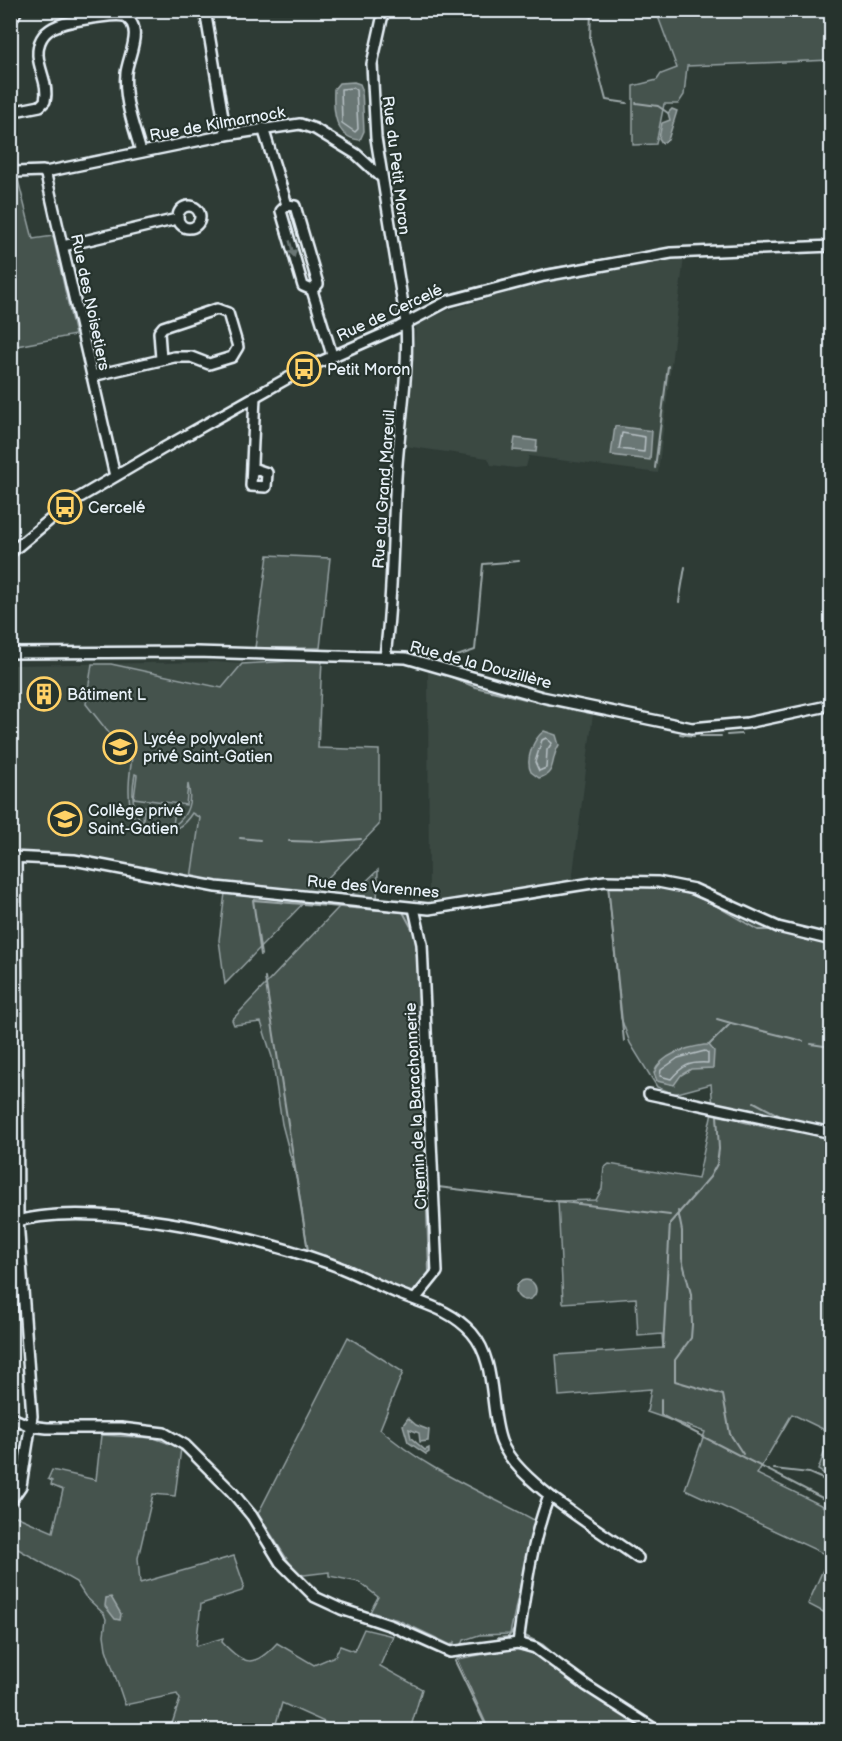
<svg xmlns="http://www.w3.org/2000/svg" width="842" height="1741" font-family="'Balsamiq Sans',sans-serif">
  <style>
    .built { fill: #3b4843 }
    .green { fill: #45524e; stroke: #96a2a3; stroke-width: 1.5; fill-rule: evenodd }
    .water { fill: #6b7775; stroke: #9da8a9; stroke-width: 1.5 }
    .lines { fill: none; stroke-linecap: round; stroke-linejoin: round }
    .shore { stroke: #b6c0c4; stroke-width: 1.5 }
    .stream { stroke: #9da8a9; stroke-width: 2 }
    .street-casing { stroke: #e8f1f8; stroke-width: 14 }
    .street { stroke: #26332d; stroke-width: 9 }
    .oneway { fill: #6a7674 }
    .labels { text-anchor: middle; stroke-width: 4.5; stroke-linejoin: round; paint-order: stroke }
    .street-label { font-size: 16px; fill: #e8f1f8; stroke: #26332d }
    .poi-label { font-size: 16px; fill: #e8f1f8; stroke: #26332d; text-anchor: start }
  </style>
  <rect width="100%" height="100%" fill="#2e3b35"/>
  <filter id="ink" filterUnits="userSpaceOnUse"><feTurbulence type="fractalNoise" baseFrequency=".0167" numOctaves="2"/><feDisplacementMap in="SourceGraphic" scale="12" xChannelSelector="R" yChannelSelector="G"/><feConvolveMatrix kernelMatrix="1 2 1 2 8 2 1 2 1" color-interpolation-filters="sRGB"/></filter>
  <g filter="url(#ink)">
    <g class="built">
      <path d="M684,257L658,473L529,456L526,467L515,468L491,465L488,458L405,446L416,325L449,310L510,292L597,271Z"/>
      <path d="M215,662L242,664L211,882L78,856L11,853V665Z"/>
      <path d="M428,669L498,691L593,714L572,882L429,905Z"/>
    </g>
    <g class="green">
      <path d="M656,11H831V60L687,66L684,95L678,104H664L656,144L633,145V86L657,80L661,74L677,68Z"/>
      <path d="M18,180L33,239L53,236L75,335L11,347L10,181Z"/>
      <path d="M268,555L330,558L320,648H255Z"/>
      <path d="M322,659L318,748L379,750V825L225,984L219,940L225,893L211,882L191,878L200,818L192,813C185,824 176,832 162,832C115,833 131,771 134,742L112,737L86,704L92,664H111L222,688L242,664ZM135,774L137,775L134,798L186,805L188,784C202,838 119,854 135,774Z"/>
      <path d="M144,806L175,810L173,825L143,821Z"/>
      <path d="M378,870L377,904L404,907L421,932L435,1272L413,1293L399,1294L309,1257L298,1185L282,1124L272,1057L261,1022L234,1025L232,1020L338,908Z"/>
      <path d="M669,883L747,913L831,940V1433L792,1414L757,1474L831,1510V1616L808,1604L829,1556L685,1489L705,1432L647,1412L651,1389L559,1396L556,1355L663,1348L662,1334L638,1336L636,1298L563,1303L558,1201L596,1200L602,1189L604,1168L609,1164L698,1179L713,1107L711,1084L674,1094L657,1087L630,1043L621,1018L608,885Z"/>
      <path d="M348,1337L403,1372L380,1429C423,1468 482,1492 534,1520L510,1634L479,1635L464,1640L462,1645H454V1642L451,1645L398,1620L370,1612L378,1597L359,1582L329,1576V1572L304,1575L296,1573L258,1514Z"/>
      <path d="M831,1434L832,1478H831L818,1470Z"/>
      <path d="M101,1435L154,1438L181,1448L175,1496L153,1494L138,1558L140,1583L234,1556L244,1585L242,1591L201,1604L196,1646L223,1638L222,1642C244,1666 254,1668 277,1643L314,1665L335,1656L340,1646L354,1651L364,1629L393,1636L380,1666L422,1689L410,1730H342L282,1703L275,1727L285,1730H170L180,1699L177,1694L125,1705L106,1649L104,1635L106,1619L104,1614L85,1596L76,1582L11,1545V1514L53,1532L63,1490L51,1485L52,1481L48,1479L52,1470L96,1480Z"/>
      <path d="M513,1649L535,1653L595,1698L648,1730H489L457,1659Z"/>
    </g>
    <g class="water">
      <path d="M354,82L360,84L362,89L364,131L360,140C334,138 333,110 334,89L339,83Z"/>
      <path d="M672,109L677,111L668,140L662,143L659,138L662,123L670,120L668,113Z"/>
      <path d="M615,426L652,431L650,460L611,455Z"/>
      <path d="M515,438L537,441L536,452L513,450Z"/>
      <path d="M544,731L556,735L559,745C550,758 557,774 539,778L531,772C525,760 533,739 544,731Z"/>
      <path d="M704,1045H709L714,1051L713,1068L691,1069L681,1075L674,1085L657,1081L654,1073C661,1054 686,1048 704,1045Z"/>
      <circle cx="526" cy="1290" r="10"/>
      <path d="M408,1418L416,1425L429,1430L428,1441L420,1442L419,1433L409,1429L411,1438L425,1450L429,1448V1452L426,1454L408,1442L403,1425Z"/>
      <path d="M111,1597L121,1614L120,1620L115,1619L105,1606L106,1598Z"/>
    </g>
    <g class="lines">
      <g class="shore">
        <path d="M353,88L356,90L358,129L355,132L342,123L341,89Z"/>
        <path d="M622,433L645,437L644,452L619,449Z"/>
        <path d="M546,738L552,743L547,750L546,768L539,771L535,762L542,740Z"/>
        <path d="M705,1051L708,1053V1063C689,1062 683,1065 671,1079L660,1076L661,1070L678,1058Z"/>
      </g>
      <g class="stream">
        <path d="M591,10L590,40L606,100L627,103"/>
        <path d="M636,103L658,106L668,113"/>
        <path d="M678,248L831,241"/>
        <path d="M637,253L664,250"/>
        <path d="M454,293L547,269L625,256"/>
        <path d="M655,468L668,366"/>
        <path d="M679,602L685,567"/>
        <path d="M457,656L475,650L483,564L519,561"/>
        <path d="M442,673L475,687L550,705"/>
        <path d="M680,734L694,736"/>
        <path d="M727,735L741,734"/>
        <path d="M700,736H721"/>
        <path d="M240,838L260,840"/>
        <path d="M289,841L321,842L361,839"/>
        <path d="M611,885H608L624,1041"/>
        <path d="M647,886L665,888"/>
        <path d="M293,890L317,893"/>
        <path d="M682,891L708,901L758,930H772L829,944"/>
        <path d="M261,955L253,900L403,912L416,936"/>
        <path d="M265,978L308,1251L340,1261"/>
        <path d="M420,998L429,1271"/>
        <path d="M717,1019L731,1023"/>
        <path d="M811,1044L824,1046"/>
        <path d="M709,1045L731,1023L803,1041"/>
        <path d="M831,1047H832"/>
        <path d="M754,1102L784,1118"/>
        <path d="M740,1121L774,1129"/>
        <path d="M438,1187L670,1215"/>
        <path d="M678,1211L682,1231V1259L691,1294L692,1325L691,1338L675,1360V1381L723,1395L730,1434L743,1454"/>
        <path d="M345,1263L399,1289"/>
        <path d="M400,1299L406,1302"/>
        <path d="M663,1348L670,1223L710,1177L717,1164L719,1149L717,1115L732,1118"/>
        <path d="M661,1399V1415L832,1503"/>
        <path d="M37,1422L50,1424"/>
        <path d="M118,1433H121"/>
        <path d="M156,1436L168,1440"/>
        <path d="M774,1469L809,1473L832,1483"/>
        <path d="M208,1474L217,1483"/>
        <path d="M224,1490L248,1520"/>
        <path d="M569,1504L578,1511"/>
        <path d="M364,1612L407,1628"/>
        <path d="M523,1635L543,1645L574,1671"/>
        <path d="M498,1638L508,1637L515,1629L525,1565L541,1499"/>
        <path d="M455,1661L488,1730"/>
      </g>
      <g class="street-casing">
        <g id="street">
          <path d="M205,10L226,135"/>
          <path d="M384,10L372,64L376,138L406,323C409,375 399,426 396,478C392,538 393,597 385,656"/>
          <path d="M10,23L17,10"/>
          <path d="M10,112L40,106L45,101C49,85 39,71 38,55C37,24 68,22 92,18C103,17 114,14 124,16C145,27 128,56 126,73C123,99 134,127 141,152"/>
          <path d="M263,128L287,205"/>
          <path d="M10,167L16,172L43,171L46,175L115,476"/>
          <path d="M45,172L226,135L300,124L315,129L356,154L380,176"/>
          <path d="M287,205L281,211L303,286L312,290"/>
          <path d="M287,205L295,206L318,284L312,290"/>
          <circle cx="189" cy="217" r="11"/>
          <path d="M63,246L177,219"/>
          <path d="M312,290L332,355"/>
          <path d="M92,376L174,357H191L209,364L232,357L238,347L228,313L217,309L163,327L159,332L161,359"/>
          <path d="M252,468L267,473L266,487L251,486L255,396"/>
          <path d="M10,553L70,503L162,449L304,369L399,327L448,301L544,276L671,253L832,246"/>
          <path d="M10,653L196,652L406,658L542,697L692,728L747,723L832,705"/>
          <path d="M10,857L74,860L216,887L429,909L605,881L658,882L694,889L778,927L832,940"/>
          <path d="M414,908L422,944L437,1272L416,1298"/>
          <path d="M649,1094L832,1133"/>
          <path d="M10,1223C89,1198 245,1234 322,1261C348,1269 372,1283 397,1293C424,1304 452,1310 472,1333C497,1362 489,1407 501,1441C516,1482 602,1531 638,1558"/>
          <path d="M10,1417L30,1426L47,1428H121L164,1433L185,1445L232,1492L252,1516L280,1562L315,1597L341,1609L392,1626L450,1652L518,1643L535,1648L587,1686L656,1730"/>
          <path d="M10,1502L21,1486L32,1416L18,1220L16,857"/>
          <path d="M518,1643C525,1593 531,1543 549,1496"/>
        </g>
      </g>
      <use href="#street" class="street"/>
    </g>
    <defs><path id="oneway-solid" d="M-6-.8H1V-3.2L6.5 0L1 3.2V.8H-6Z" transform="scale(1.5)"/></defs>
    <use class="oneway" href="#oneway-solid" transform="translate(292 249) rotate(74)"/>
  </g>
  <defs>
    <g id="bus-ring" transform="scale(1.725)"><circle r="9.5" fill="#26332d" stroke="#ffd166" stroke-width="1.5"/><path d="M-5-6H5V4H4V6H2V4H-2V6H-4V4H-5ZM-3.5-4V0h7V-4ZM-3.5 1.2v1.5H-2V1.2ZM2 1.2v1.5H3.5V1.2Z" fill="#ffd166"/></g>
    <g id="building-ring" transform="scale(1.725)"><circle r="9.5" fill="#26332d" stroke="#ffd166" stroke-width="1.5"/><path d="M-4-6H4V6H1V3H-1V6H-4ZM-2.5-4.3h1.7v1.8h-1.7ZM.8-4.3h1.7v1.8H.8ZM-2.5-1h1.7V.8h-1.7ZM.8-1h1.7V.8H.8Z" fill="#ffd166"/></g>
    <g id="school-ring" transform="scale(1.725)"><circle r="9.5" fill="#26332d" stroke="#ffd166" stroke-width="1.5"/><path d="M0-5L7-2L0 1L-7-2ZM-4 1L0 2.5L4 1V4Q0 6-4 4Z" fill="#ffd166"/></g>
  </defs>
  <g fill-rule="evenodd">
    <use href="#bus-ring" x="304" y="369"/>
    <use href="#bus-ring" x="65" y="507"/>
    <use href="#building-ring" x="44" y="694"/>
    <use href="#school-ring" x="120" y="747"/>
    <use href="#school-ring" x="65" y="819"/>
  </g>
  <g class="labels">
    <g class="street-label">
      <text transform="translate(217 123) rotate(-10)" y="6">Rue de Kilmarnock</text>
      <text transform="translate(397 165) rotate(83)" y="6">Rue du Petit Moron</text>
      <text transform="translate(91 302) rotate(78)" y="6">Rue des Noisetiers</text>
      <text transform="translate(389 312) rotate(-25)" y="6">Rue de Cercelé</text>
      <text transform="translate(383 489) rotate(-86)" y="6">Rue du Grand Mareuil</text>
      <text transform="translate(481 664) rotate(15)" y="6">Rue de la Douzillère</text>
      <text transform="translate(373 886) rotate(5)" y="6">Rue des Varennes</text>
      <text transform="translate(415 1106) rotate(-93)" y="6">Chemin de la Barachonnerie</text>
    </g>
    <g class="poi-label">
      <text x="327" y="375">Petit Moron</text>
      <text x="88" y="513">Cercelé</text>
      <text x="67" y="700">Bâtiment L</text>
      <text x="143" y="744">Lycée polyvalent<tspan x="143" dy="18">privé Saint-Gatien</tspan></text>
      <text x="88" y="816">Collège privé<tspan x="88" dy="18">Saint-Gatien</tspan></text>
    </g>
  </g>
  <rect width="842" height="1741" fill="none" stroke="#26332d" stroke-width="36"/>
  <rect x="18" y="18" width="806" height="1705" fill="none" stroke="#e8f1f8" stroke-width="2" filter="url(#ink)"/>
</svg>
